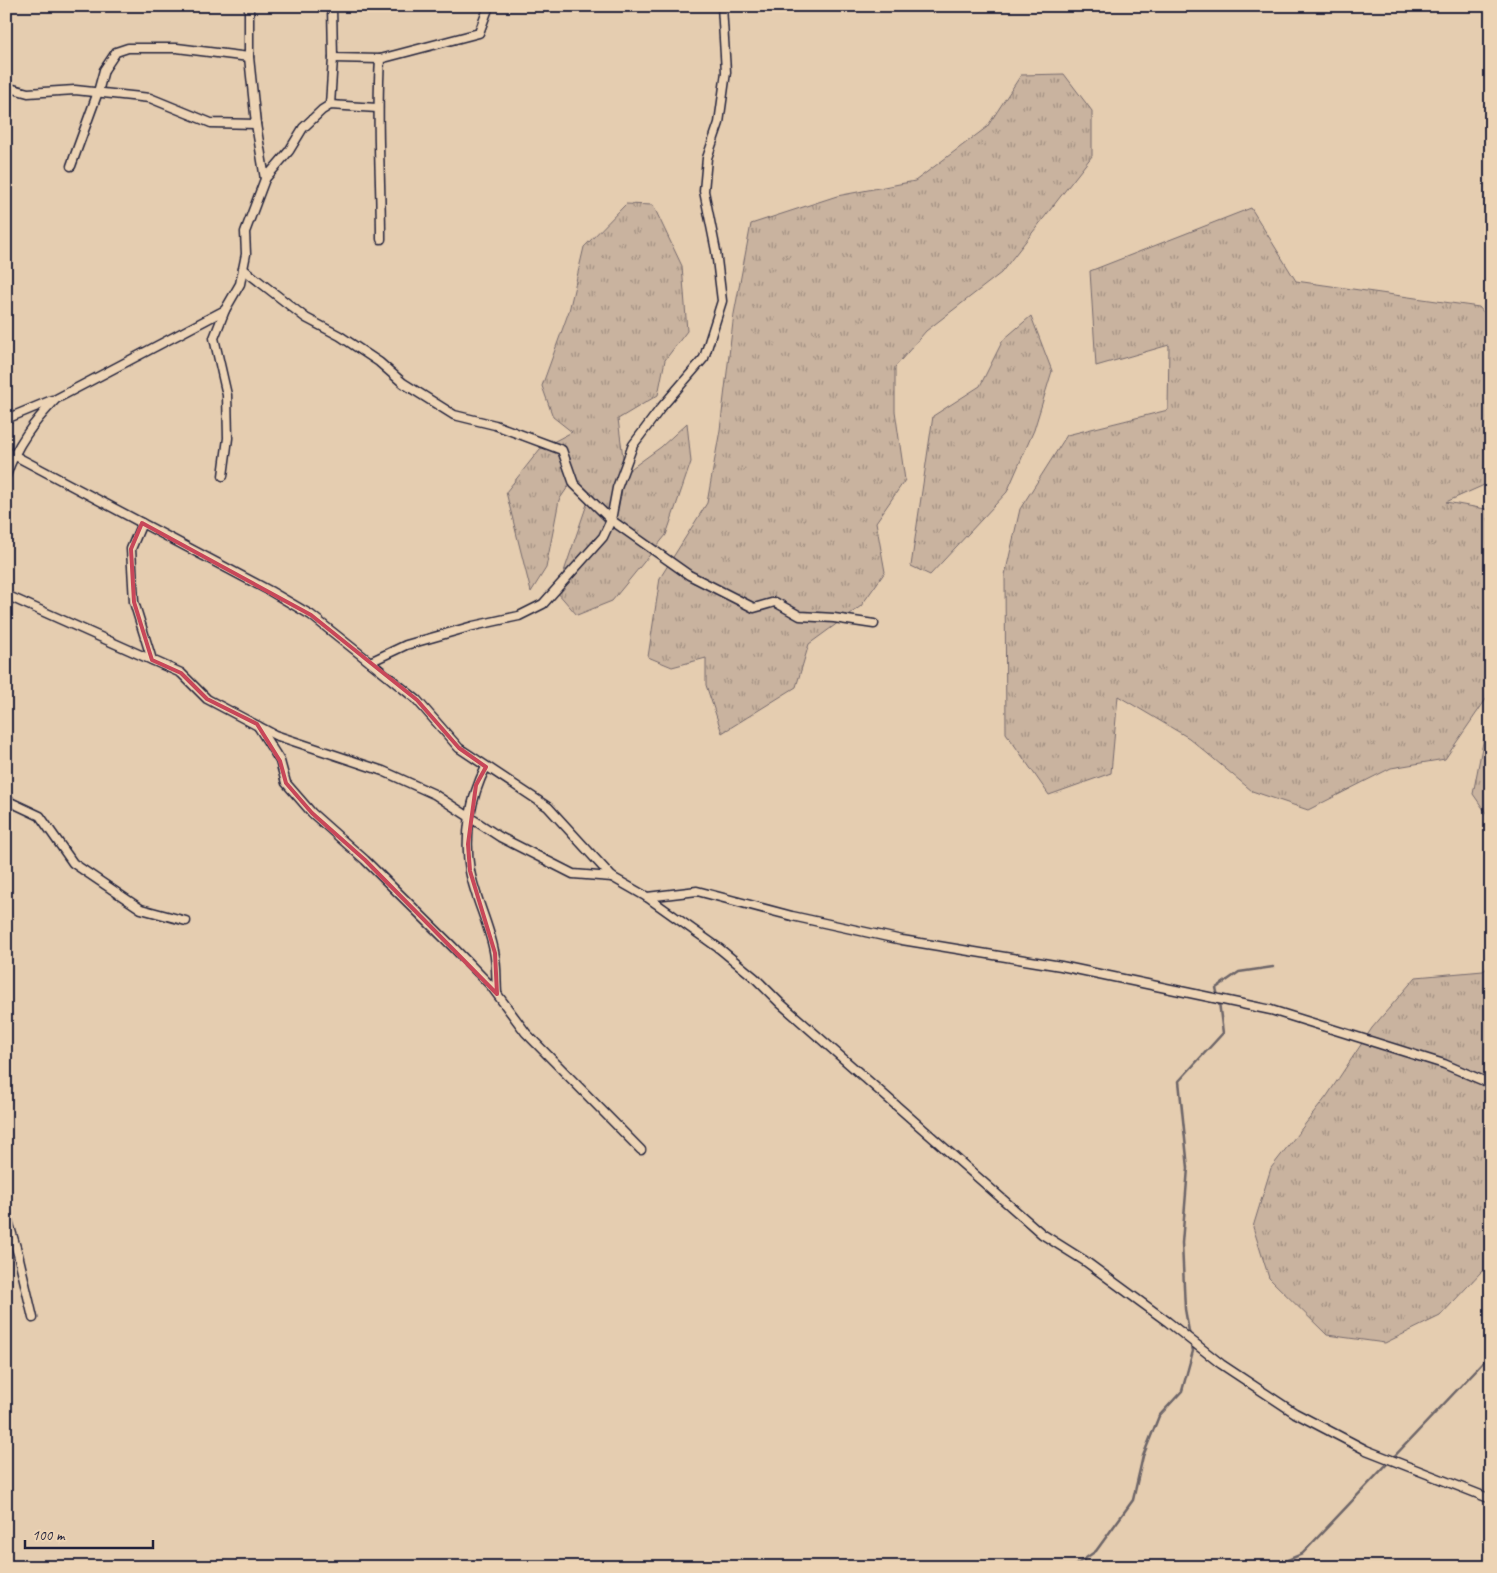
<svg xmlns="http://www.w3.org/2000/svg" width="1497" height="1573" font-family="Caveat,sans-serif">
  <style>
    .grass { fill: url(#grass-tufts); stroke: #766a6d }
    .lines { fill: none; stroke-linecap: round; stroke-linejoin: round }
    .stream { stroke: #6d6568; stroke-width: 2.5 }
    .minor-casing { stroke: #22223b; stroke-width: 11 }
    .minor { stroke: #edd4b5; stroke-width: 8 }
    .marked { fill: none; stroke: #c84759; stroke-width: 4; stroke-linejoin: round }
  </style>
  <defs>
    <pattern id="grass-tufts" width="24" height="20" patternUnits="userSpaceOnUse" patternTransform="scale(1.25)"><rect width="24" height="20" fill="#c9b39f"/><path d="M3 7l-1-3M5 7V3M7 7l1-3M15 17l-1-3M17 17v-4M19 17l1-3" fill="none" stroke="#a39183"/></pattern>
  </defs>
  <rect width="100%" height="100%" fill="#e5cdb0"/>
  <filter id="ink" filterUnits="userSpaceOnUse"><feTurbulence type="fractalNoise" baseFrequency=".02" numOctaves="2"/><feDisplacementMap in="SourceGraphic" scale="10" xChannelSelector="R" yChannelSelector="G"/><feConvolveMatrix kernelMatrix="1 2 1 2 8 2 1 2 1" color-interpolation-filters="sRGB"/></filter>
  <g filter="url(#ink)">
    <g class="grass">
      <path d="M1064,74L1092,111V156L1001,273L926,331L895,367V411L905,480L876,522L885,572L861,606L809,644L796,687L722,733L706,685V658L672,667L648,657L660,578L707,503L720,430L734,314L751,224L837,196L915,181L987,127L1021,75Z"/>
      <path d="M626,204L653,205L682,266L687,331L665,360L658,395L618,419L625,473L661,447L687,423L691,462L666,535L612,601L577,615L557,592L587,504L574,478L559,500L546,568L531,592L506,492L540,449L572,432L553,417L542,386L569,311L584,247Z"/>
      <path d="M1251,208L1296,281L1479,307L1491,321V482L1446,502L1491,510V692L1445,759L1391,768L1308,810L1252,791L1189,738L1118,696L1111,773L1049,795L1006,733L1005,575L1020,509L1067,435L1168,410L1169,345L1096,366L1090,271Z"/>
      <path d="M1031,316L1052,371L1034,430L1007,492L930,575L911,566L933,416L980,386L1003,340Z"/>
      <path d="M1491,725V820L1473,794L1485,732Z"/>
      <path d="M1491,965V1268L1481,1272L1440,1316L1385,1343L1327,1335L1269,1278L1253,1227L1271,1168L1327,1096L1372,1028L1416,977L1483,971Z"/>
    </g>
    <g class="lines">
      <g class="stream">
        <path d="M1218,996L1216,988L1239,972L1273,967"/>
        <path d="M1190,1337L1185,1309L1182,1243L1188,1168L1179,1081L1223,1033L1219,1002"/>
        <path d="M1073,1567L1096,1551L1133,1500L1143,1456L1159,1416L1182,1391L1193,1351L1191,1342"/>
        <path d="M1271,1567L1302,1554L1491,1354"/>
      </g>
      <g class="minor-casing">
        <g id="minor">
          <path d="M249,57L256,124L265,179"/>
          <path d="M333,58L380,59L479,33L489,6"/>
          <path d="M380,59C376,119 381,178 381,239"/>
          <path d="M6,87L28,93L75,90L150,98L211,123L256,124"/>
          <path d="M330,105L333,58L332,6"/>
          <path d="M71,166L98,92L104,70L116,52L128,48H177L249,57V6"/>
          <path d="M243,269L306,318L340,336L379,362L403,383L454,415L495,425L562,450L574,484L611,520L689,575L754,608L775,602L800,616L834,618L874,624"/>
          <path d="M6,419L52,400"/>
          <path d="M6,451L270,591L311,615L370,662L417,700L459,748L548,807L612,877L647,897L720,949L755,978L780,1003L1042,1234L1085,1261L1168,1322L1221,1364L1295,1413L1366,1450L1491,1499"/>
          <path d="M6,476C16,445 34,422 56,399L225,310L240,284L246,254L245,232L265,179L289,151L303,128L322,110L330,105L377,108"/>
          <path d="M223,476L228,438L227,395L214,338L225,310"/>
          <path d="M142,523L131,549L134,602L152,660"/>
          <path d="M6,595L181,673L207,699L275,735L383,771L434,794L500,837L573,874L612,877"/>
          <path d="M370,662L406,645L473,626L519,616L543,604L603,537L611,520L617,488L633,445L660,409L704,358L722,301L716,251L704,191L707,158L719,123L726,72L722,6"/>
          <path d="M258,726L280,761L286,783L312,813L365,860L452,946L491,986L526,1033L641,1150"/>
          <path d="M486,767C470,798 464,836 470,871C475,898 489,924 494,951C497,965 496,979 497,993"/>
          <path d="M6,800L40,816L73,863L141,909L186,921"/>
          <path d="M647,897L697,891L792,916L902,940L1061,966L1271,1010L1444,1064L1491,1084"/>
          <path d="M6,1214L18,1254L33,1318"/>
        </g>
      </g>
      <use href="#minor" class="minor"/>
    </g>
  </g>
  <path class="marked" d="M142,523L311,615L417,700L459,748L486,767L476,785L468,844L470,871L495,953L497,994L365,860L312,813L286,783L280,761L257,724L207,699L181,673L152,660L134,602L131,549Z"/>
  <rect width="1497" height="1573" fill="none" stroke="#edd4b5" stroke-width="25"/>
  <rect x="12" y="12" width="1472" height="1548" fill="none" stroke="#22223b" stroke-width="2" filter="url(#ink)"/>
  <path d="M25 1540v8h128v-8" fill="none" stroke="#22223b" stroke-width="2.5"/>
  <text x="32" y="1540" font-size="15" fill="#22223b" stroke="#edd4b5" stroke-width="4" paint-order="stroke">100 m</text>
</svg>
